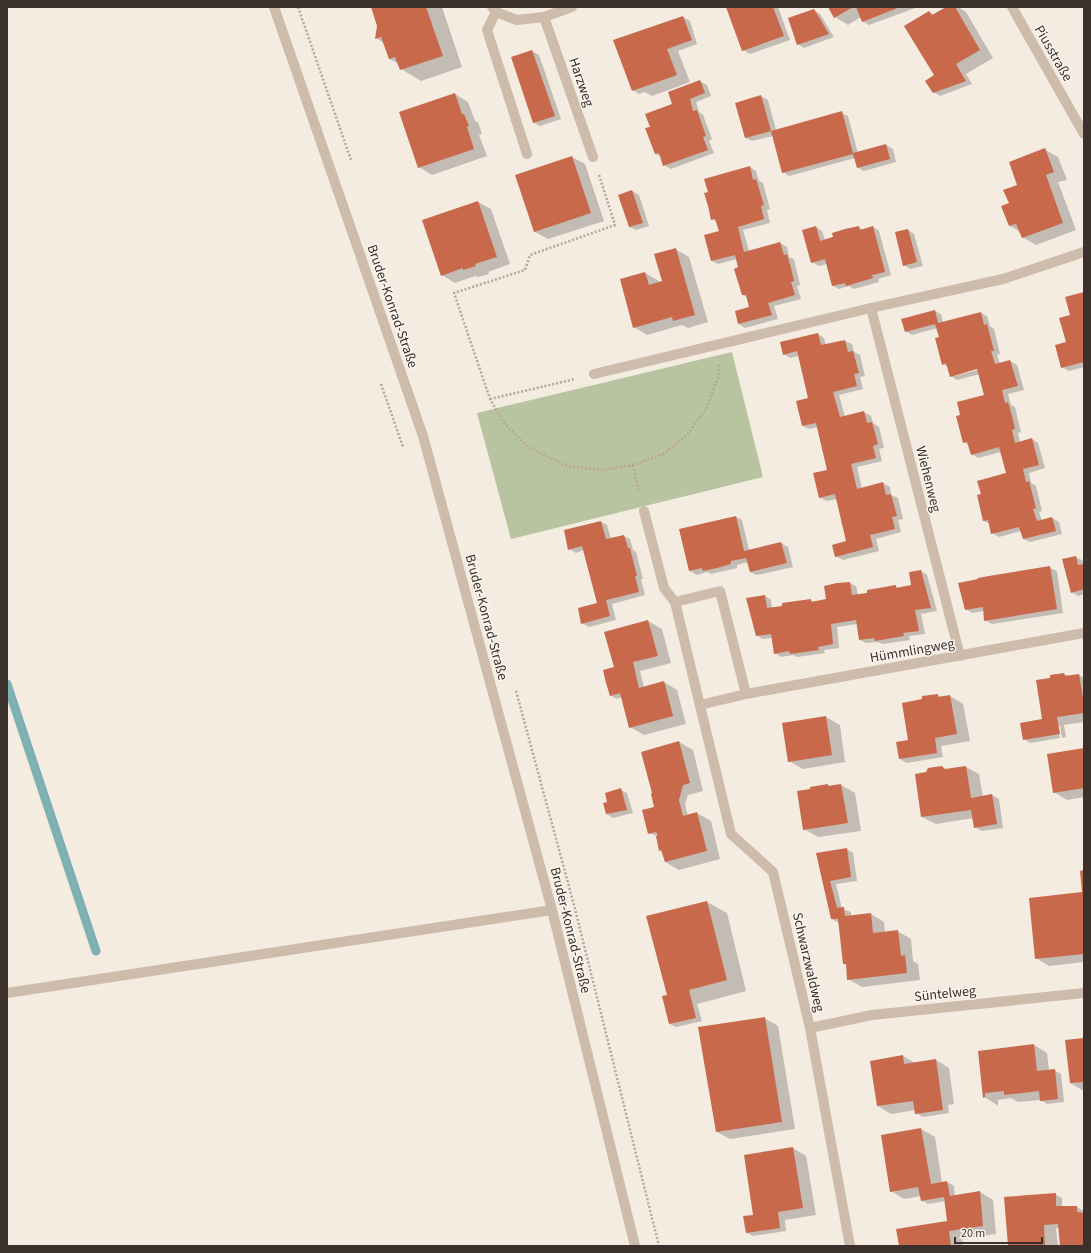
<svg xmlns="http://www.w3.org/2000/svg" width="1091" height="1253" font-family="'Source Sans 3',sans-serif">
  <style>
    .green { fill: #b8c4a0 }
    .shadow { fill: #0003; fill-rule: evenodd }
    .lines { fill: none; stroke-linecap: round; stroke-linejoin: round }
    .stream { stroke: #7fb0b2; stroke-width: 9 }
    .building { fill: #c8694b }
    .path { stroke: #b9a596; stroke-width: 2.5; stroke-dasharray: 2 2; stroke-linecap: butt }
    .service { stroke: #cdbbac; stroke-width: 10 }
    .minor { stroke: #cdbbac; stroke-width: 10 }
    .tertiary { stroke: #cdbbac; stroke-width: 10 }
    .labels { text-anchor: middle; stroke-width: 3; stroke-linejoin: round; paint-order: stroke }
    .street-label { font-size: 14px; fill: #3b302b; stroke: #fbf5ee }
  </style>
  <rect width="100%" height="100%" fill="#f4ebe1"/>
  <path class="green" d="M732,352L763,477L511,539L477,413Z"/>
  <g class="shadow">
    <path d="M372,7H442L462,67L421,81L401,69L399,64L389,59L384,43L376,38L378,26Z"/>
    <path d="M728,7H778L790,40L750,54L743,50Z"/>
    <path d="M829,7H918L869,25L862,21L861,17L848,25L835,17Z"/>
    <path d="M948,7H958L966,12L993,58L966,74L972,84L940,96L934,92L935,76L929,12L934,15Z"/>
    <path d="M814,10L820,14L834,37L804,48L798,44Z"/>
    <path d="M683,17L690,21L697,44L678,51L690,82L652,96L645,92L639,94L633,90Z"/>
    <path d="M532,51L539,55L561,119L540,126L534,123L512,58Z"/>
    <path d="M700,81L707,85L711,96L696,102L699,112L703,115L712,139L709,141L714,153L671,169L664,165L661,157L656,154L651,127L673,105Z"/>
    <path d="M455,94L468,102L475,121L478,122L482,134L479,135L487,156L432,175L419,167Z"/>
    <path d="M761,96L768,100L776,130L841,113L848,116L858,153L886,145L893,149L896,162L864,171L857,167L855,158L789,176L783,172L773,136L752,141L746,138Z"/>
    <path d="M1044,149L1058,157L1067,180L1058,182L1076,230L1036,245L1022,237L1020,232L1010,226L1003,206L1010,204L1018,185Z"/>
    <path d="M572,157L585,164L604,221L548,239L535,232L516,175Z"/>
    <path d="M750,167L756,171L759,181L763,183L770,209L767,210L770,223L743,230L749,251L780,243L787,247L789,257L794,259L800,285L797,286L801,299L774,306L778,319L745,328L739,324L736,312L750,308L748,298L743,295L740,268L737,259L718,264L712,261L720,232L717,222L712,219L709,192Z"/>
    <path d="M632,191L639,195L649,226L636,230L629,227Z"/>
    <path d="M478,202L491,209L510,264L488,272L489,274L478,277L475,276L455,283L442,275Z"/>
    <path d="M816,227L822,231L825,240L858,227L864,230L873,227L879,231L891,275L878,279L879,282L854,289L849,286L839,289L833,286L827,264L819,266L812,262Z"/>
    <path d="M908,230L914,234L923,266L910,269L904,265Z"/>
    <path d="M675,249L689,257L708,322L688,328L682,325L647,335L634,327L645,273L659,281V283L663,282Z"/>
    <path d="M1084,292V367L1069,371L1062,367L1068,344L1071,316Z"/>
    <path d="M934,311L941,314L943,323L980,313L987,316L990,326L994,329L1000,354L997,355L1000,364L1010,361L1017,365L1024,390L1008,394L1011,405L1015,407L1018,420L1021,432L1018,433L1020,442L1032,439L1038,443L1045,468L1029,473L1031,483L1036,486L1042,511L1039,512L1042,521L1052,518L1059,522L1062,534L1030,542L1023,539L1021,531L999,537L992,533L990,524L984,521L978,496L982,495L1007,474L1001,452L978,458L971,454L969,445L964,442L961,416L985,396L980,374L957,380L951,376L948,367L943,364L940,337L937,328L912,335L906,331ZM982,367V369L954,376V374Z"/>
    <path d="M818,334L824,338L826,345L845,341L852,344L854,352L860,355L865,376L860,377L863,389L839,395L845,417L864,412L871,416L873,423L879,427L884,448L879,449L882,461L857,467L862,489L883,483L890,487L891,495L898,498L903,519L898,520L901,532L876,539L879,551L843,560L836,556L847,541L837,499L827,501L820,498L829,470L818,427L809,429L803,426L810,399L799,356L790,358L784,354Z"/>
    <path d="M736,517L742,520L749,550L781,543L788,547L793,567L757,575L750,572L748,562L737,565V568L711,574L707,572L697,575L690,571L680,530Z"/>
    <path d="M601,522L607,525L611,539L624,536L630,539L633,550L636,552L643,579H641L645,595L612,604L616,620L589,627L582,623L598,603L584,550L576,553L569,549Z"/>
    <path d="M1075,557L1082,560L1084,565V594L1078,596L1072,592Z"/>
    <path d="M1050,568L1057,571L1063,613L992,624L985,620L984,611L972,613L966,609L989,577Z"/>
    <path d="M921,571L927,575L937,611L921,614L925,634L909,636L910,640L882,644L878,642L866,643L860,640L857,624L837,627L839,648L824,650L825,653L797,657L793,655L781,657L775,653L772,638L763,639L756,635L765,596L771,600L772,609L811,600L814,602L827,600L850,583L856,586L858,595L896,586L899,589L912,586Z"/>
    <path d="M648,621L662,629L671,663L640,671L644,687L664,682L677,690L686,724L644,735L630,727L622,697L617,699L610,695L616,668Z"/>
    <path d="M1064,674L1069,676L1079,675L1084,678V722L1064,725L1066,737L1062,738L1060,726H1058L1060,738L1030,743L1024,739L1045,720L1051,676Z"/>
    <path d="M937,695L942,697L950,696L963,704L970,741L941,746L943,757L906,763L900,759Z"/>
    <path d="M826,717L840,725L845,762L803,769L789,761Z"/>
    <path d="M679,742L693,750L703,791L688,795L685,804L688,816L697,813L711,821L720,859L679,870L665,862L663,852L660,850L657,836L649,833L655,807Z"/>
    <path d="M1084,749V797L1067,800L1054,792Z"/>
    <path d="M966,767L979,774L983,797L992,795L999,799L1003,828L982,831L975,827L974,818L936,824L922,817Z"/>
    <path d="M828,785L831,787L841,785L855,793L861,831L818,837L804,829Z"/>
    <path d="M621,790L627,793L633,813L613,818L607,814L609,803Z"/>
    <path d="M847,849L853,853L857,881L836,884L842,909L851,912V916L871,914L884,922L885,933L897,931L911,939L913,961L918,964L920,980L862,987L848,979L847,965L844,964L839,923L832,919L817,854Z"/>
    <path d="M1084,871V962L1049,966L1036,958L1083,893Z"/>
    <path d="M707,902L727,913L746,991L697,1004L702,1021L676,1027L670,1024L668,996Z"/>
    <path d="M764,1018L778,1026L795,1129L730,1139L717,1132Z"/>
    <path d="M1084,1039V1091L1070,1083Z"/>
    <path d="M1034,1045L1047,1053L1049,1071L1054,1070L1061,1074L1064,1102L1047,1104L1041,1100L1018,1102L1011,1098L998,1100V1105H997L984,1097L979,1052Z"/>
    <path d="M903,1056L915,1063L936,1060L949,1068L954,1104L948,1105L949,1113L923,1117L916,1113V1110L891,1114L878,1106Z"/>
    <path d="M921,1129L935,1137L942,1183L947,1182L954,1186L955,1196L980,1192L993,1200L996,1234L962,1239L963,1246H900L948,1222L945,1201L928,1204L922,1200L921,1196L904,1199L891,1191L882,1136Z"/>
    <path d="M793,1148L806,1156L816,1215L785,1220L786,1231L753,1236L747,1233L754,1217Z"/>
    <path d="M1055,1194L1062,1198V1207H1077L1084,1211V1246H1061L1059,1228H1056L1058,1246H1009Z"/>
  </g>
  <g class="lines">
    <path class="stream" d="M7,684L96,951"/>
  </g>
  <g class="building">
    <path d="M371,7H426L443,56L400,70L395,57L389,59L381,37L375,39L377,26Z"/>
    <path d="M726,7H773L784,36L742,51Z"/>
    <path d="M828,7H853L834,18Z"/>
    <path d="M856,7H900L862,22Z"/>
    <path d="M946,7H955L980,50L956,64L966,81L933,93L925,81L934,75L904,26L929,11L932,15Z"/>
    <path d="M814,9L829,34L797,45L788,18Z"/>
    <path d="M683,16L692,40L667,49L677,75L632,91L613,40Z"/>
    <path d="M532,50L555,116L533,123L511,57Z"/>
    <path d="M700,80L705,93L690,99L693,111L697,110L706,136L703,137L708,150L663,166L659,153L655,154L645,128L650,127L645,114L672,104L668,92Z"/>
    <path d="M455,93L462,114H464L469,126L467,127L474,149L418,168L399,112Z"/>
    <path d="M761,95L771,131L842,111L853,153L886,144L890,159L857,168L853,154L782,173L771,131L745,138L735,103Z"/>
    <path d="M1045,148L1054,172L1046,175L1063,223L1022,238L1016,224L1009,226L1001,206L1009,203L1003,190L1017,185L1009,162Z"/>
    <path d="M572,156L591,213L534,232L515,175Z"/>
    <path d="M750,166L753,180L756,179L764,205L761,206L764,219L738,227L744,252L780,242L784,255L787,254L791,268L794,281L791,282L795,295L768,303L772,315L738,324L735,311L749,307L746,295H742L734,269L738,267L735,255L711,261L704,235L719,231L715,219L711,220L708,206L704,193L708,192L704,179Z"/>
    <path d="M632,190L643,223L629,227L618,195Z"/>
    <path d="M478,201L497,257L475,264L476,266L463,270V268L441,276L422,220Z"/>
    <path d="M816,226L820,241L833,237L832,233L845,229L859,226L860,230L873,226L885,272L872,275L873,278L846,286L845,283L832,286L825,259L811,263L802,230Z"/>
    <path d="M908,229L917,262L903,266L895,232Z"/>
    <path d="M676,248L695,315L673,321L672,317L633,328L620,279L645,272L649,285L662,281L654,254Z"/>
    <path d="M1084,292V362L1061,368L1055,345L1066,342L1059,318L1070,315L1065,297Z"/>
    <path d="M935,310L938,323L981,312L984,325L987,324L994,351H991L995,364L1010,360L1018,386L1002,390L1005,403L1008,402L1012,416L1015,429L1012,430L1015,443L1032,438L1039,465L1023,469L1026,482L1029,481L1036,508L1033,509L1037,521L1052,517L1056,531L1023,539L1019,527L991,534L988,520L983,521L977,495L981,494L977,481L1006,473L999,447L971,455L967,442L963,443L956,416L960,415L957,402L984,395L977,369L950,377L946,363L942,365L935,338L939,337L935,324L905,332L901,319Z"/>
    <path d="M818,333L821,345L845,340L848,352L853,351L859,373L854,374L857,386L833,392L840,417L864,411L867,423L872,422L878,444L873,446L876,458L851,464L857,489L883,482L886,495L891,494L897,516L892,517L895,529L870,535L873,547L835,557L832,545L846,541L835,494L819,498L813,473L827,470L816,423L802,426L796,401L808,398L797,351L783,355L780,342Z"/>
    <path d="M736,516L744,551L781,542L787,563L750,572L746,558L731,561V564L717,568L703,571L702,568L689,571L679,529Z"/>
    <path d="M601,521L606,539L624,535L628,548H630L637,576H635L639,592L606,600L610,616L581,624L578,608L597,603L582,546L568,550L564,530Z"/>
    <path d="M1076,556L1078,565L1084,564V589L1071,593L1062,559Z"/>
    <path d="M1050,566L1057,609L984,621L983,607L965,610L958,583L978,579V578L989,576Z"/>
    <path d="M921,570L931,608L915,610L919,631L903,633L904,636L875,641L874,638L859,640L856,620L831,624L833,644L818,647L819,650L790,654L789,651L774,654L771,634L756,636L746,598L765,595L767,608L782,606V603L811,599V602L826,599L824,586L837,583L850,582L852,595L867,593V590L896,585V588L911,585L909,572Z"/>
    <path d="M648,620L658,656L633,662L639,688L664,681L673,716L629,728L620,693L610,696L606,683L603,670L614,667L604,632Z"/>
    <path d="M1064,673L1065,676L1079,674L1084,704V713L1057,717L1060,734L1023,740L1020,723L1042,719L1036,680L1050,678V675Z"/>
    <path d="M938,694V697L950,695L957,734L935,738L937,753L899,759L896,742L908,740L902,703L922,699V696Z"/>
    <path d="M826,716L832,755L788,762L782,723Z"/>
    <path d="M679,741L690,783L683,785L679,800L683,816L697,812L707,851L665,862L661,850L659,851L656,836H658L656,832L648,834L642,810L654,807L651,794L652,793L641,752Z"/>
    <path d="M1084,748V788L1053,793L1047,754Z"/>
    <path d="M942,766L945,769L966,766L971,798L992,794L997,824L974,828L971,810L921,817L915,774L926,772L928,768Z"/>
    <path d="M828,784V786L841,784L848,823L803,830L797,791L810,789V787Z"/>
    <path d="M621,788L627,810L606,814L603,803L607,802L605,793Z"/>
    <path d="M847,848L851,877L830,881L837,908L844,907L845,916L871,913L873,933L898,930L901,956L905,955L907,973L847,980L846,964H843L838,919H831L816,853Z"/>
    <path d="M1084,870V954L1035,959L1029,898L1082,892L1080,871Z"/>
    <path d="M707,901L727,980L689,990L696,1018L669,1024L662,996L667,995L646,916Z"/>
    <path d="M765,1017L782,1122L716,1132L698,1027Z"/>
    <path d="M1084,1038V1082L1070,1083L1065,1040Z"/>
    <path d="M1034,1044L1037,1071L1055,1069L1058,1099L1040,1101L1039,1091L1004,1095V1091L985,1093V1097L983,1098L978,1051Z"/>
    <path d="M903,1055L904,1064L936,1059L943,1110L915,1114L913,1101L877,1106L870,1061Z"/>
    <path d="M921,1128L931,1184L947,1181L950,1196L980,1191L983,1226L949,1231L951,1246H899L896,1229L947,1221L944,1197L921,1201L918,1187L890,1192L881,1135Z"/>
    <path d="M793,1147L803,1208L778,1212L780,1228L746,1233L743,1216L753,1215L744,1155Z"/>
    <path d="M1056,1193V1206H1077V1212L1084,1213V1246H1060L1058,1224L1044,1225L1045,1246H1008L1004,1197Z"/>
  </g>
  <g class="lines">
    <g class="path">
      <path d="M298,7L351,160"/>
      <path d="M599,175L615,225L530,255L525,270L454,293L490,399L504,423L528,447L567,466L601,470L633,465L663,454L687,435L706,409L719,375V364"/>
      <path d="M381,384L403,447"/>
      <path d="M490,399L575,379"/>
      <path d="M633,465L639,492"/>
      <path d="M516,691L574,905L659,1246"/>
    </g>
    <g class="service">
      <path d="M496,12L487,30L527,154"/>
      <path d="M7,993L552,910"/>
    </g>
    <g class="minor">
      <path d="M492,7L496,12L517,20L544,17L572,7"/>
      <path d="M1012,7L1084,134"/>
      <path d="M544,17L593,157"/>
      <path d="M871,308L960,656"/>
      <path d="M594,374L871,308L1003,279L1084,252"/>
      <path d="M644,511L664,588L675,602"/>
      <path d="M746,694L720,591L675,602L731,834L773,872L810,1028L850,1246"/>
      <path d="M700,705L746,694L1084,633"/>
      <path d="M810,1028L872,1015L1084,993"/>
    </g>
    <path class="tertiary" d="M274,7L423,436L552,910L635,1246"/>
  </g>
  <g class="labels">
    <g class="street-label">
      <text transform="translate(1054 53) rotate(60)" y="5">Piusstraße</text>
      <text transform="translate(582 82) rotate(71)" y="5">Harzweg</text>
      <text transform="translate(393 306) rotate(71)" y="5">Bruder-Konrad-Straße</text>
      <text transform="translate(929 479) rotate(76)" y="5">Wiehenweg</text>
      <text transform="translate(487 617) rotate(75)" y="5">Bruder-Konrad-Straße</text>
      <text transform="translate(912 650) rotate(-10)" y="5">Hümmlingweg</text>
      <text transform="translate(571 930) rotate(76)" y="5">Bruder-Konrad-Straße</text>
      <text transform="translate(809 962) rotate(77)" y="5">Schwarzwaldweg</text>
      <text transform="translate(945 993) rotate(-6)" y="5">Süntelweg</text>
    </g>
  </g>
  <rect width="1091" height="1253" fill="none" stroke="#3b302b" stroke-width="16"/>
  <path d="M955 1237v6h87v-6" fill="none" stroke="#3b302b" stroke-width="2"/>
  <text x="961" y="1237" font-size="12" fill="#3b302b" stroke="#fbf5ee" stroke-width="3" paint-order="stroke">20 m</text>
</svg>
